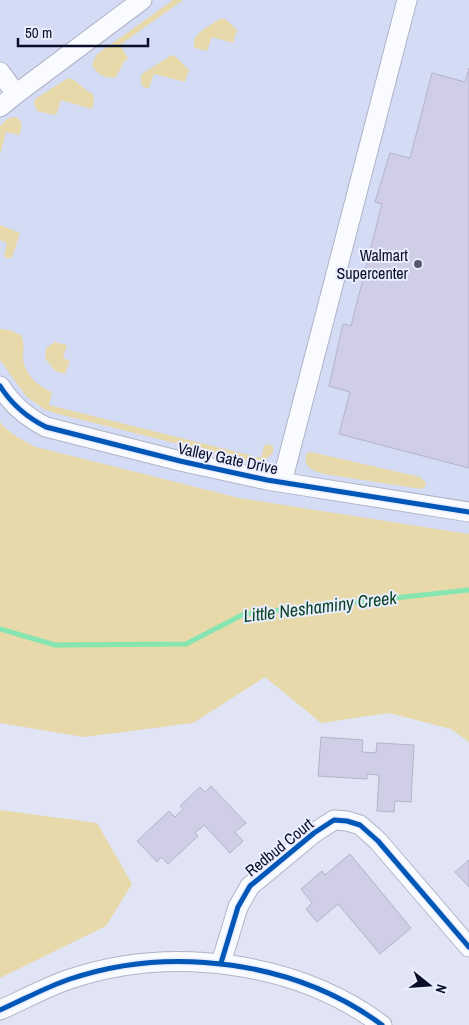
<svg xmlns="http://www.w3.org/2000/svg" width="469" height="1025" font-family="'Archivo Narrow',sans-serif">
  <style>
    .built { fill: #d4dbf5 }
    .green { fill: #e7d9aa }
    .lines { fill: none; stroke-linecap: round; stroke-linejoin: round }
    .stream { stroke: #86e5b0; stroke-width: 5 }
    .building { fill: #d0cde7; stroke: #b4b3c8 }
    .minor-casing { stroke: #b0b4c9; stroke-width: 21 }
    .minor { stroke: #fafbfe; stroke-width: 19 }
    .cycleway-casing { stroke: #e9edfd; stroke-width: 8 }
    .cycleway { stroke: #0057b8; stroke-width: 5 }
    .poi-dot { fill: #565970; stroke: #e9edfd; stroke-width: 2 }
    .labels { text-anchor: middle; stroke-width: 4; stroke-linejoin: round; paint-order: stroke }
    .poi-label { font-size: 16px; fill: #0b0e29; stroke: #e9edfd; text-anchor: end }
    .street-label { font-size: 16px; fill: #0b0e29; stroke: #e9edfd }
    .water-label { font-size: 18px; font-style: italic; fill: #0a4323; stroke: #e9edfd }
  </style>
  <rect width="100%" height="100%" fill="#e0e4f5"/>
  <path class="built" d="M0,0H469V563L0,443Z"/>
  <g class="green">
    <path d="M173,0H183L120,45L128,58L124,62L116,77C106,80 97,74 92,65L96,55Z"/>
    <path d="M220,19H225L237,30L233,43L212,37L207,51L195,48C189,34 210,26 220,19Z"/>
    <path d="M174,55L189,70L185,82L154,74L149,88C141,89 139,81 142,74L170,56Z"/>
    <path d="M68,78C77,79 83,90 93,94L94,101L92,109L61,100L57,113L54,115L37,111L34,103L35,99Z"/>
    <path d="M13,117C23,118 23,128 19,135L6,132L0,155V126L7,119Z"/>
    <path d="M0,225L20,233L12,258H6L4,256L7,243L0,240Z"/>
    <path d="M0,329L9,330L21,335C25,343 23,351 23,359C25,375 39,387 52,392L49,405L261,458L264,446L267,444L273,446V453L265,460L255,463L54,413L44,409L26,396L0,360Z"/>
    <path d="M55,342L67,345L63,358L70,361L65,374L55,371L45,358L46,348Z"/>
    <path d="M0,422C10,434 22,440 36,447L239,498L469,534V742L451,729L389,713L321,723L265,677L193,723L84,737L0,723Z"/>
    <path d="M311,452L420,477L426,483V486L421,489L324,474C313,471 301,466 307,453Z"/>
    <path d="M0,810L97,823L132,884L106,926L0,978Z"/>
  </g>
  <g class="lines">
    <path class="stream" d="M0,629L55,645L186,644L244,614L469,590"/>
  </g>
  <g class="building">
    <path d="M469,68V468L339,434L350,392L329,386L343,324L351,326L382,204L375,202L390,153L410,158L432,73L465,82Z"/>
    <path d="M321,737L363,740L362,752L376,753L377,743L414,745L411,802L395,801L394,812L377,811L379,775L367,774V779L318,776Z"/>
    <path d="M211,786L246,823L235,832L243,841L230,853L204,825L195,833L198,836L168,864L161,857L157,862L137,841L169,811L175,817L183,809L180,806L200,787L205,792Z"/>
    <path d="M350,854L411,928L380,954L338,904L317,922L306,909L312,903L301,889L322,871L325,875Z"/>
    <path d="M469,860V887L455,872Z"/>
  </g>
  <g class="lines">
    <g class="minor-casing">
      <g id="minor">
        <path d="M0,72L16,94"/>
        <path d="M0,107L16,94L142,0"/>
        <path d="M0,386C12,405 26,417 46,427L180,461L267,480L469,512"/>
        <path d="M282,482L407,0"/>
        <path d="M221,963L238,907L250,886L314,833L334,820L347,821L360,825L378,841L469,947"/>
        <path d="M0,1010C23,1000 46,987 70,979C171,945 296,961 382,1025"/>
      </g>
    </g>
    <use href="#minor" class="minor"/>
    <g class="cycleway-casing">
      <g id="cycleway">
        <path d="M0,386C12,405 26,417 46,427L180,461L267,480L469,512"/>
        <path d="M221,963L238,907L250,886L314,833L334,820L347,821L360,825L378,841L469,947"/>
        <path d="M0,1010C23,1000 46,987 70,979C171,945 296,961 382,1025"/>
      </g>
    </g>
    <use href="#cycleway" class="cycleway"/>
  </g>
  <circle class="poi-dot" cx="418" cy="264" r="5"/>
  <g class="labels">
    <g class="poi-label">
      <text x="408" y="261">Walmart<tspan x="408" dy="18">Supercenter</tspan></text>
    </g>
    <g class="street-label">
      <text transform="translate(228 458) rotate(12)" y="6">Valley Gate Drive</text>
      <text transform="translate(279 847) rotate(-39)" y="6">Redbud Court</text>
    </g>
    <g class="water-label">
      <text transform="translate(320 607) rotate(-7)" y="6">Little Neshaminy Creek</text>
    </g>
  </g>
  <g transform="translate(429 985) rotate(107)" stroke="#e9edfd" stroke-width="4" paint-order="stroke">
  <path d="M0-4L9 19L0 12L-9 19Z" fill="#0b0e29"/>
  <text y="-8" font-size="14" font-weight="bold" text-anchor="middle" fill="#0b0e29">N</text>
  </g>
  <path d="M18 38v8h130v-8" fill="none" stroke="#0b0e29" stroke-width="2.5"/>
  <text x="25" y="38" font-size="15" fill="#0b0e29" stroke="#e9edfd" stroke-width="4" paint-order="stroke">50 m</text>
</svg>
